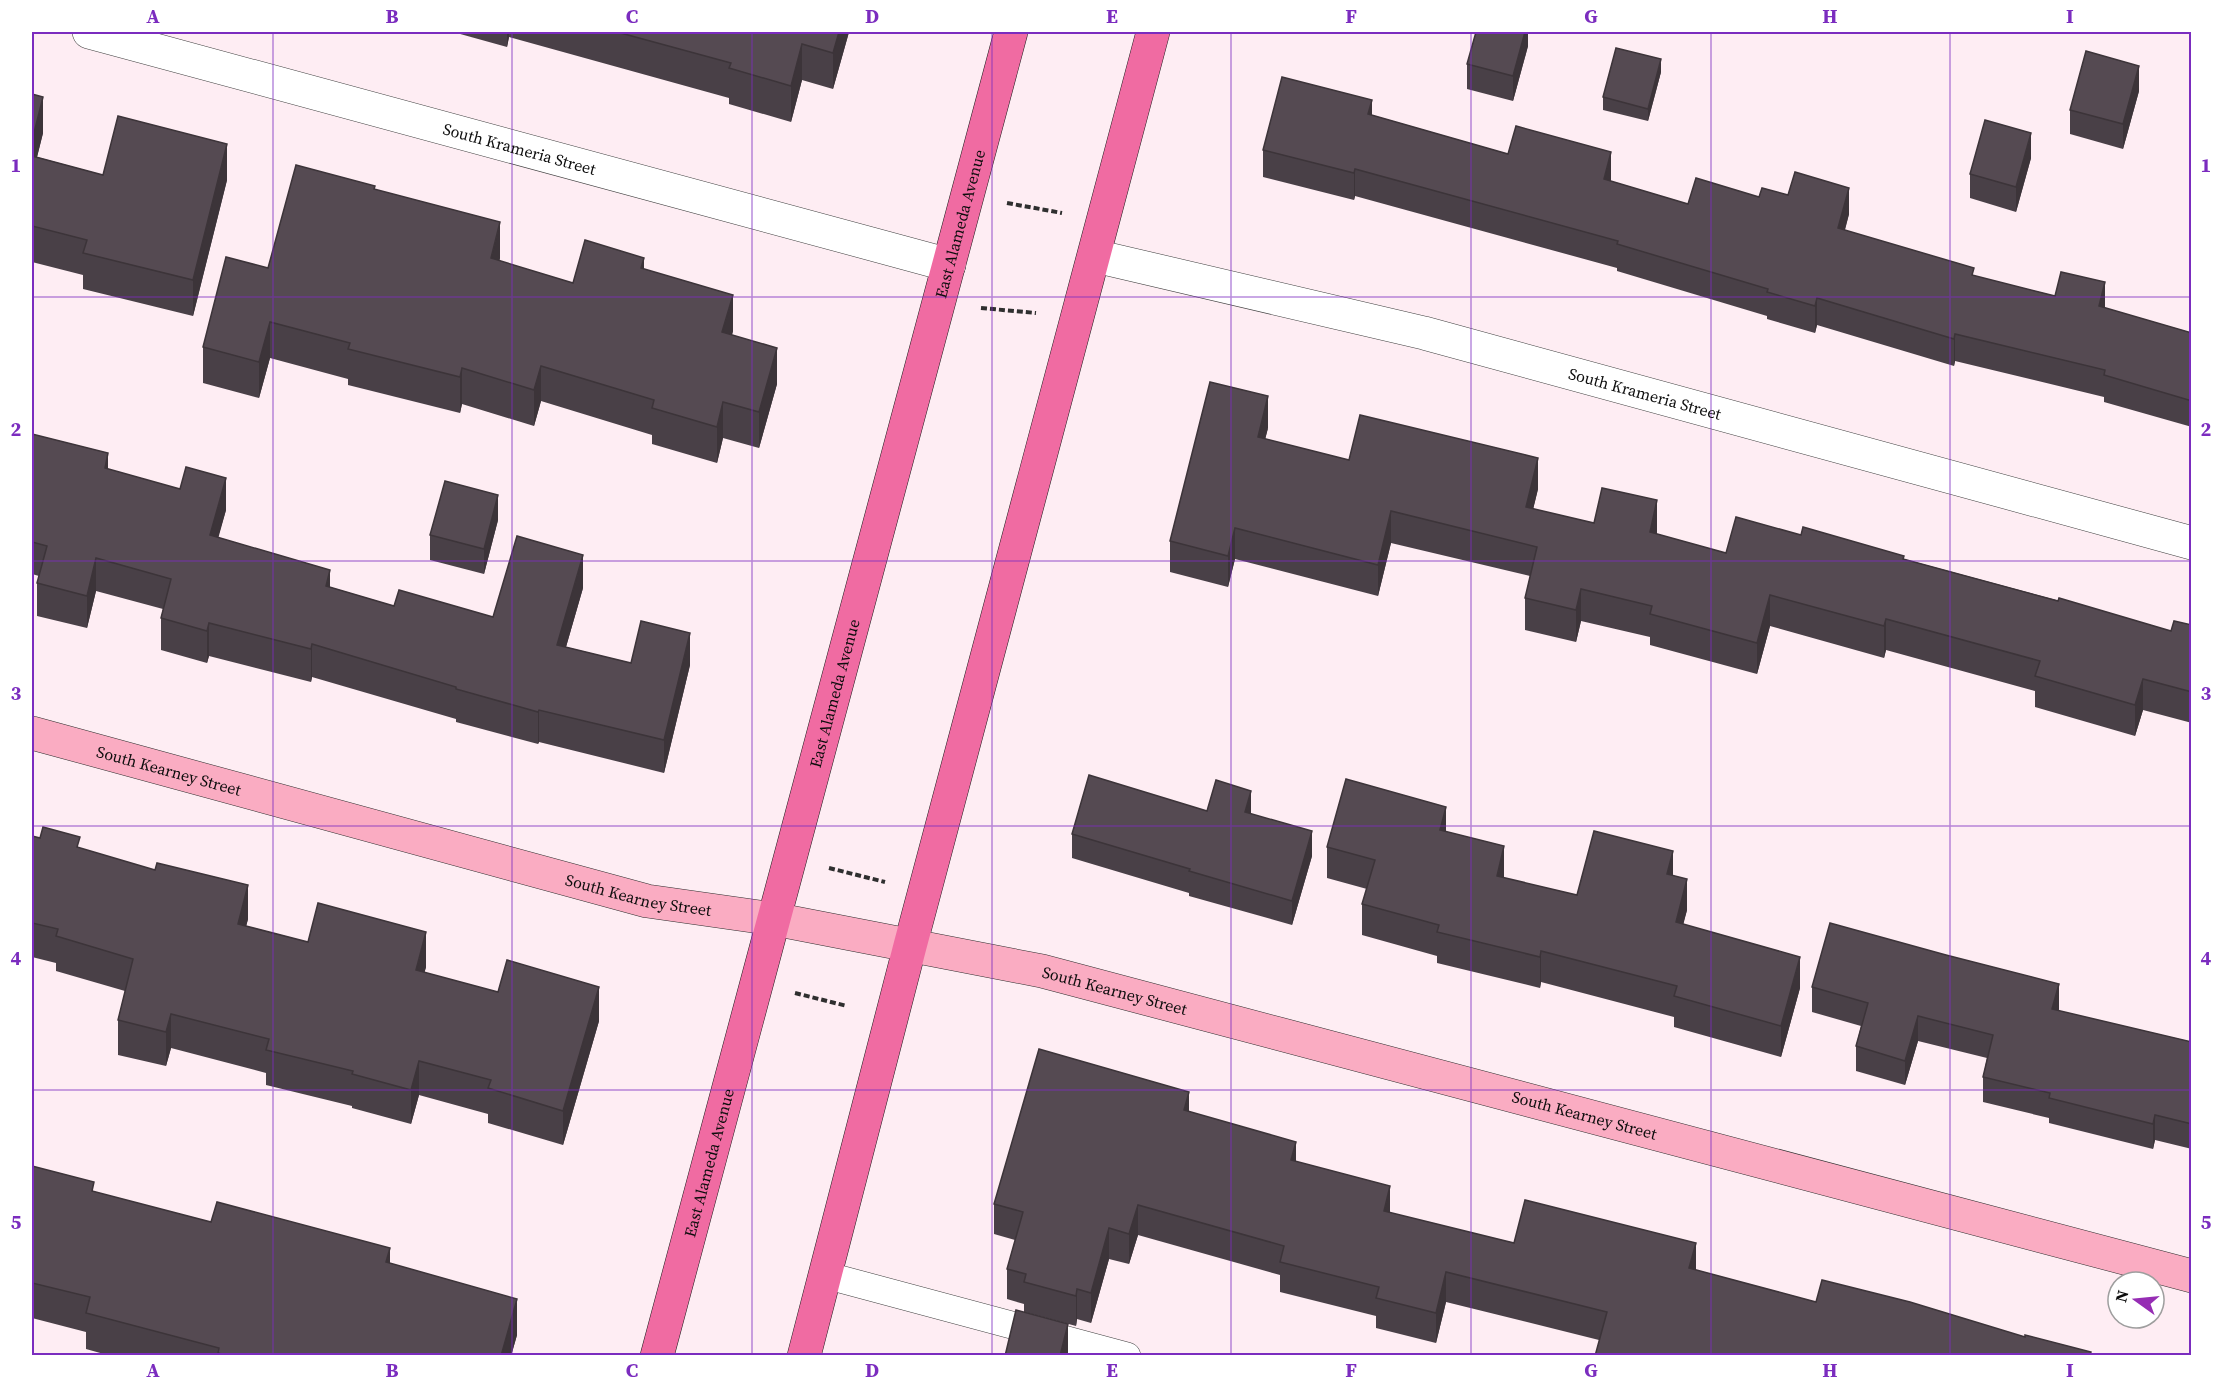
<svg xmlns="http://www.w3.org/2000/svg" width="2223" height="1387" font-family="'Source Serif 4',serif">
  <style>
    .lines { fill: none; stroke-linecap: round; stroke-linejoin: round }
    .lane-casing { stroke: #404040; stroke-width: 28 }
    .street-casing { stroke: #404040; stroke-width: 34 }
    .secondary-casing { stroke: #2f2f2f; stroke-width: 34 }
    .primary-casing { stroke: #1e1e1e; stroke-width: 34 }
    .path { stroke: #2f2f2f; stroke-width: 4; stroke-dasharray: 6 3; stroke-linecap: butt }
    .lane { stroke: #fff; stroke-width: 27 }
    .street { stroke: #fff; stroke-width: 33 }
    .secondary { stroke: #faacc2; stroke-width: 33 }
    .primary { stroke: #f06ba2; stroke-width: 33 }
    .wall { fill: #494047 }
    .shaded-wall { fill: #3c3439 }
    .building { fill: #554a52; stroke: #3c3439; stroke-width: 1.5 }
    .grid { fill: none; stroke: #7b2cbf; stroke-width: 1.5; stroke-opacity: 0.55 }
    .labels { text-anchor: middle; stroke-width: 6; stroke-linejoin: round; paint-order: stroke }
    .street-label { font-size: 16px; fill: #0d0d0d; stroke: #fff }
    .neatline { fill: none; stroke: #7b2cbf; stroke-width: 2 }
    .grid-label { font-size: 20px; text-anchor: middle; font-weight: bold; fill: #7b2cbf }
  </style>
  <rect width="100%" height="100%" fill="#feedf3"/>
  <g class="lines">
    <g class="lane-casing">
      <path id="lane" d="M825,1275L1127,1356"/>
    </g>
    <g class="street-casing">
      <g id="street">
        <path id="s1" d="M89,32L949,265"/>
        <path id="s2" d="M1095,256L1424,333L2192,543"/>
      </g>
    </g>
    <g class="secondary-casing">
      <g id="secondary">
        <path id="s3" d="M32,733L647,901L774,919L1042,971L2192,1276"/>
      </g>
    </g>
    <g class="primary-casing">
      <g id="primary">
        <path id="s4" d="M657,1356L1011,32"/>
        <path d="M804,1356L910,946L1153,32"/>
      </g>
    </g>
    <g class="path">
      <path d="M1007,203L1062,213"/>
      <path d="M981,308L1036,313"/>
      <path d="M829,868L885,882"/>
      <path d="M795,993L847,1006"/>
    </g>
    <use href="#lane" class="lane"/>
    <use href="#street" class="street"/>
    <use href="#secondary" class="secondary"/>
    <use href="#primary" class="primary"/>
  </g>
  <g class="wall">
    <path d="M453,32H849L833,89L802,80L791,122L729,104V98L509,37L507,47Z"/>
    <path d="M1528,32V46L1513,101L1467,89V64Z"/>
    <path d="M1661,72L1648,121L1603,110V97Z"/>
    <path d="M2139,91L2123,149L2070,134V110Z"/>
    <path d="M32,94L43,133L37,157L103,175L227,180L193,316L83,289V275L32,262Z"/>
    <path d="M1372,115L1508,154L1611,179V181L1688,204L1759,197L1849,214L1845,230L1974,276L2105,308L2192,333V427L2104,402V397L1955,361L1954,366L1817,325L1815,333L1767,319V316L1617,271V268L1355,196L1354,200L1263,177V150Z"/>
    <path d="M2031,158L2016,212L1970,198V174Z"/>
    <path d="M375,190L500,258L499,261L573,283L644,269L733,331L732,335L777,384L759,448L723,438L717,463L652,444V435L541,401L534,426L462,404L460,413L348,385V379L270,358L259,398L203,383V347L268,268Z"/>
    <path d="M1268,428L1265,439L1349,460L1538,489L1533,509L1594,523L1657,531V534L1726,553L1801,535L1904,559L2171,631L2192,625V723L2143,710L2135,736L2035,707V691L1886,650L1884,658L1770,626L1757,674L1650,645V637L1581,621L1576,642L1525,630V598L1530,576L1391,543L1378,596L1235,559L1228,587L1170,572V541Z"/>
    <path d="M32,434L108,469L226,510L218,537L330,587L394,606L493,617L583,588L566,647L631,663L690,665L664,773L539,742L538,744L456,722V719L312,677L311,682L209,656L207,663L161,650V618L163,609L96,591L87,628L37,616V583L39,576L32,574Z"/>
    <path d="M498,520L484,574L430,560V535Z"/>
    <path d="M1207,811L1251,814L1312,856L1292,925L1189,896V893L1072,858V834Z"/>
    <path d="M1446,832L1504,878L1577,895L1673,876L1687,910L1683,924L1800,988L1781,1057L1674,1027V1017L1541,982L1540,988L1437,963V956L1362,935V904L1367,889L1327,878V847Z"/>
    <path d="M32,836L80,848L248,919L246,926L308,942L426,967L424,973L599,1021L563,1145L488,1123V1114L419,1095L411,1124L352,1108V1106L266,1085V1073L171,1048L166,1066L118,1055V1020L125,991L56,971V963L32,957Z"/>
    <path d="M1812,987L2059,1009L2058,1011L2192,1042V1149L2155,1140L2153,1149L2049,1123V1118L1983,1102V1077L1987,1058L1918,1041L1905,1085L1856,1071V1046L1861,1026L1812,1012Z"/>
    <path d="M1189,1112L1296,1162L1390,1213L1514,1243L1696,1270L1816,1302L2025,1337L2091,1356L1599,1340L1446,1302L1436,1343L1376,1328V1316L1280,1292V1275L1138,1235L1129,1264L1109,1259L1091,1323L1077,1319L1076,1326L1024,1312V1304L1007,1299V1269L1015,1240L994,1234V1204Z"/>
    <path d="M32,1166L94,1192L211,1222L390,1263L517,1335L511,1356H111L86,1349V1332L32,1318Z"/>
  </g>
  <g class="shaded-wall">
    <path d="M507,32H509V37L507,47Z"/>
    <path d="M839,32H849L833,89V53Z"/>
    <path d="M1525,32H1528V46L1513,101V76Z"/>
    <path d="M802,44V80L791,122V86Z"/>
    <path d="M1661,59V72L1648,121V109Z"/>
    <path d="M2139,66V91L2123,149V124Z"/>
    <path d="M43,97V133L32,177V141Z"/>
    <path d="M1372,100V126L1368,114Z"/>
    <path d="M2031,133V158L2016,212V187Z"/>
    <path d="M227,144V180L193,316V280Z"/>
    <path d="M1611,152V179L1604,206V179Z"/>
    <path d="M1355,169V196L1354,200V173Z"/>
    <path d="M1849,188V214L1838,254V228Z"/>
    <path d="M500,222V258L491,294V258Z"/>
    <path d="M644,258V294L641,268Z"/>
    <path d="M2105,282V309L2099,306Z"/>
    <path d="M733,295V331L722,368V332Z"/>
    <path d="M1817,298V325L1815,333V306Z"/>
    <path d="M270,322V358L259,398V362Z"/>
    <path d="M1955,334V361L1954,366V339Z"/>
    <path d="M777,348V384L759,448V412Z"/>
    <path d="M541,366V401L534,426V390Z"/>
    <path d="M462,368V404L460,413V377Z"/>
    <path d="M1268,396V428L1258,468V437Z"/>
    <path d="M723,402V438L717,463V427Z"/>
    <path d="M108,453V485L105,468Z"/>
    <path d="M1538,458V489L1526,539V507Z"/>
    <path d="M226,478V510L210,568V535Z"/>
    <path d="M498,495V520L484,574V549Z"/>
    <path d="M1657,500V531L1650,563V532Z"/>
    <path d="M1391,511V543L1378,596V565Z"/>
    <path d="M1235,528V559L1228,587V556Z"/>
    <path d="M583,555V588L557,678V645Z"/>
    <path d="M96,558V591L87,628V596Z"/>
    <path d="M330,570V603L326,586Z"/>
    <path d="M1581,589V621L1576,642V610Z"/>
    <path d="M1770,595V626L1757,674V643Z"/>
    <path d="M1886,619V650L1884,658V626Z"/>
    <path d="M209,623V656L207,663V631Z"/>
    <path d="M690,633V665L664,773V740Z"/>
    <path d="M312,644V677L311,682V649Z"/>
    <path d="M2143,679V710L2135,736V705Z"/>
    <path d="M539,710V742L538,744V712Z"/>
    <path d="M1251,791V816L1245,812Z"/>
    <path d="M1446,807V838L1440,830Z"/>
    <path d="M1312,831V856L1292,925V901Z"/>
    <path d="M1504,846V877L1497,907V876Z"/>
    <path d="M1673,851V882L1667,874Z"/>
    <path d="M1687,879V910L1676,953V922Z"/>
    <path d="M248,885V919L238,959V924Z"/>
    <path d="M426,932V967L416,1005V970Z"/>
    <path d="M1541,951V982L1540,988V957Z"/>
    <path d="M1800,957V988L1781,1057V1026Z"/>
    <path d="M2059,984V1009L2052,1034V1009Z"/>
    <path d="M599,987V1021L563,1145V1111Z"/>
    <path d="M171,1014V1048L166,1066V1032Z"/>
    <path d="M1918,1016V1041L1905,1085V1061Z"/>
    <path d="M419,1061V1095L411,1124V1090Z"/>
    <path d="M1189,1092V1122L1184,1110Z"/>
    <path d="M2155,1115V1140L2153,1149V1124Z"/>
    <path d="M1296,1142V1172L1291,1160Z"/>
    <path d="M1390,1186V1216L1384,1211Z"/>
    <path d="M1138,1205V1235L1129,1264V1234Z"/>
    <path d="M1109,1228V1259L1091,1323V1293Z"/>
    <path d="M1696,1243V1274L1689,1268Z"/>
    <path d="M390,1248V1284L386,1262Z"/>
    <path d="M1446,1272V1302L1436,1343V1313Z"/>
    <path d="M1077,1289V1319L1076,1326V1296Z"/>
    <path d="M517,1299V1335L511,1356H501Z"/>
    <path d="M1068,1324V1356H1060Z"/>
  </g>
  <g class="building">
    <path d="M617,32H839L833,53L802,44L791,86L729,68L731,63Z"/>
    <path d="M1476,32H1525L1513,76L1467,64Z"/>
    <path d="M1616,48L1661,59L1648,109L1603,97Z"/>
    <path d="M2086,51L2139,66L2123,124L2070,110Z"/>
    <path d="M1282,77L1372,100L1368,114L1508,154L1516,126L1611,152L1604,179L1688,204L1696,178L1759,197L1762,188L1788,195L1795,172L1849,188L1838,228L1974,268L1972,275L2055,296L2061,272L2105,282L2099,306L2192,333V401L2104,375L2105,370L1955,334L1954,339L1817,298L1815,306L1767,292L1768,289L1617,244L1618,241L1355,169L1354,173L1263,150Z"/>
    <path d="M32,94L43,97L32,141Z"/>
    <path d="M118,116L227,144L193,280L83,253L87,240L32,226V156L103,175Z"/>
    <path d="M1985,120L2031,133L2016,187L1970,174Z"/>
    <path d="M296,165L375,186L374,189L500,222L491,258L573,283L585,240L644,258L641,268L733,295L722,332L777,348L759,412L723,402L717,427L652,408L654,400L541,366L534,390L462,368L460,377L348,349L350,343L270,322L259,362L203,347L226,257L268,268Z"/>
    <path d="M1210,382L1268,396L1258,437L1349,460L1360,415L1538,458L1526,507L1594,523L1602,488L1657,500L1650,532L1726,553L1736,517L1801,535L1803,527L1904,556L1903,559L2058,601L2059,598L2171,631L2174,621L2192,625V692L2143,679L2135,705L2035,676L2040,661L1886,619L1884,626L1770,595L1757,643L1650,614L1652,606L1581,589L1576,610L1525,598L1537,547L1391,511L1378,565L1235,528L1228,556L1170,541Z"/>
    <path d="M32,434L108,453L105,468L180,489L186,467L226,478L210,535L330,570L326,586L394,606L399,590L493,617L517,536L583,555L557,645L631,663L641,621L690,633L664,740L539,710L538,712L456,689V687L312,644L311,649L209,623L207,631L161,618L171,579L96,558L87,596L37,583L47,546L32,542Z"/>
    <path d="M445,481L498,495L484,549L430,535Z"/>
    <path d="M1089,775L1207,811L1216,780L1251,791L1245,812L1312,831L1292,901L1189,871L1190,869L1072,834Z"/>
    <path d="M1346,779L1446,807L1440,830L1504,846L1497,876L1577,895L1594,831L1673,851L1667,874L1687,879L1676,922L1800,957L1781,1026L1674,996L1677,986L1541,951L1540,957L1437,932L1439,925L1362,904L1375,860L1327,847Z"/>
    <path d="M43,827L80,837L77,847L155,870L157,863L248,885L238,924L308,942L318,903L426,932L416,970L498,992L507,960L599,987L563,1111L488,1088L491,1080L419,1061L411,1090L352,1074L353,1071L266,1050L269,1039L171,1014L166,1032L118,1020L133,959L56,936L58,929L32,923V836L40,838Z"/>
    <path d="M1830,923L1946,955L2059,984L2052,1009L2192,1042V1124L2155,1115L2153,1124L2049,1098L2050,1093L1983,1077L1993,1035L1918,1016L1905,1061L1856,1046L1868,1003L1812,987Z"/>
    <path d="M1039,1049L1189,1092L1184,1110L1296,1142L1291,1160L1390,1186L1384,1211L1514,1243L1525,1200L1696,1243L1689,1268L1816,1302L1822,1280L1910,1302L2025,1337V1335L2091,1352L2090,1356H1595L1607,1312L1446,1272L1436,1313L1376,1298L1379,1287L1280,1262L1284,1246L1138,1205L1129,1234L1109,1228L1091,1293L1077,1289L1076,1296L1024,1282L1026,1274L1007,1269L1023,1212L994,1204Z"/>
    <path d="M32,1166L94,1182L92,1191L211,1222L217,1202L390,1248L386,1262L517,1299L501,1356H228L218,1353L219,1348L86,1313L90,1297L32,1283Z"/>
    <path d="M1016,1310L1068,1324L1060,1356H1005Z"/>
  </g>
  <path class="grid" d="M273,32V1356M512,32V1356M752,32V1356M992,32V1356M1231,32V1356M1471,32V1356M1711,32V1356M1950,32V1356M32,297H2192M32,561H2192M32,826H2192M32,1090H2192"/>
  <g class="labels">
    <g class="street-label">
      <text dy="6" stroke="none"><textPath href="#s1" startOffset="446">South Krameria Street</textPath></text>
      <text dy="6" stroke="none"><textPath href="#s4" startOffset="1172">East Alameda Avenue</textPath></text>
      <text dy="6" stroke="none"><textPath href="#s2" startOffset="567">South Krameria Street</textPath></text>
      <text dy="6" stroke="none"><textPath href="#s4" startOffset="686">East Alameda Avenue</textPath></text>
      <text dy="6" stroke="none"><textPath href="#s3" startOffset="142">South Kearney Street</textPath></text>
      <text dy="6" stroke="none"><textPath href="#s3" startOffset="628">South Kearney Street</textPath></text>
      <text dy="6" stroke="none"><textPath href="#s3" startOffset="1114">South Kearney Street</textPath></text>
      <text dy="6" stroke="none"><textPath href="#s3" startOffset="1600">South Kearney Street</textPath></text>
      <text dy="6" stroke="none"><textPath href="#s4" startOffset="200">East Alameda Avenue</textPath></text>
    </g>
  </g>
  <rect width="2223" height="1387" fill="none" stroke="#ffffff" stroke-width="66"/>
  <g transform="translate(2136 1300) rotate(285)"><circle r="28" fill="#ffffff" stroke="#9e9e9e" stroke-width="1.5"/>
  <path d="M0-4.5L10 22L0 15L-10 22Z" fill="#962db4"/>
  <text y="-9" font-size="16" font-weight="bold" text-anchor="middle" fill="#0d0d0d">N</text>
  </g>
  <rect x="33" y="33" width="2157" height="1321" class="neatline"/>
  <g class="grid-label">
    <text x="153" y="23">A</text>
    <text x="392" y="23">B</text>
    <text x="632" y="23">C</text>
    <text x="872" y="23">D</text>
    <text x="1112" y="23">E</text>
    <text x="1351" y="23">F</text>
    <text x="1591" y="23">G</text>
    <text x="1830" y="23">H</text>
    <text x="2070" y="23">I</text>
    <text x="16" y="172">1</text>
    <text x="2206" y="172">1</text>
    <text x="16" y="436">2</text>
    <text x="2206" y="436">2</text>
    <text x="16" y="700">3</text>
    <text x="2206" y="700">3</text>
    <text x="16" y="965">4</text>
    <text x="2206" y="965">4</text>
    <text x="16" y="1229">5</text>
    <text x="2206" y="1229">5</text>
    <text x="153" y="1377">A</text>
    <text x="392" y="1377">B</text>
    <text x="632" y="1377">C</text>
    <text x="872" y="1377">D</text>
    <text x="1112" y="1377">E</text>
    <text x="1351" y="1377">F</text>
    <text x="1591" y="1377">G</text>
    <text x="1830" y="1377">H</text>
    <text x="2070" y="1377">I</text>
  </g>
</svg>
